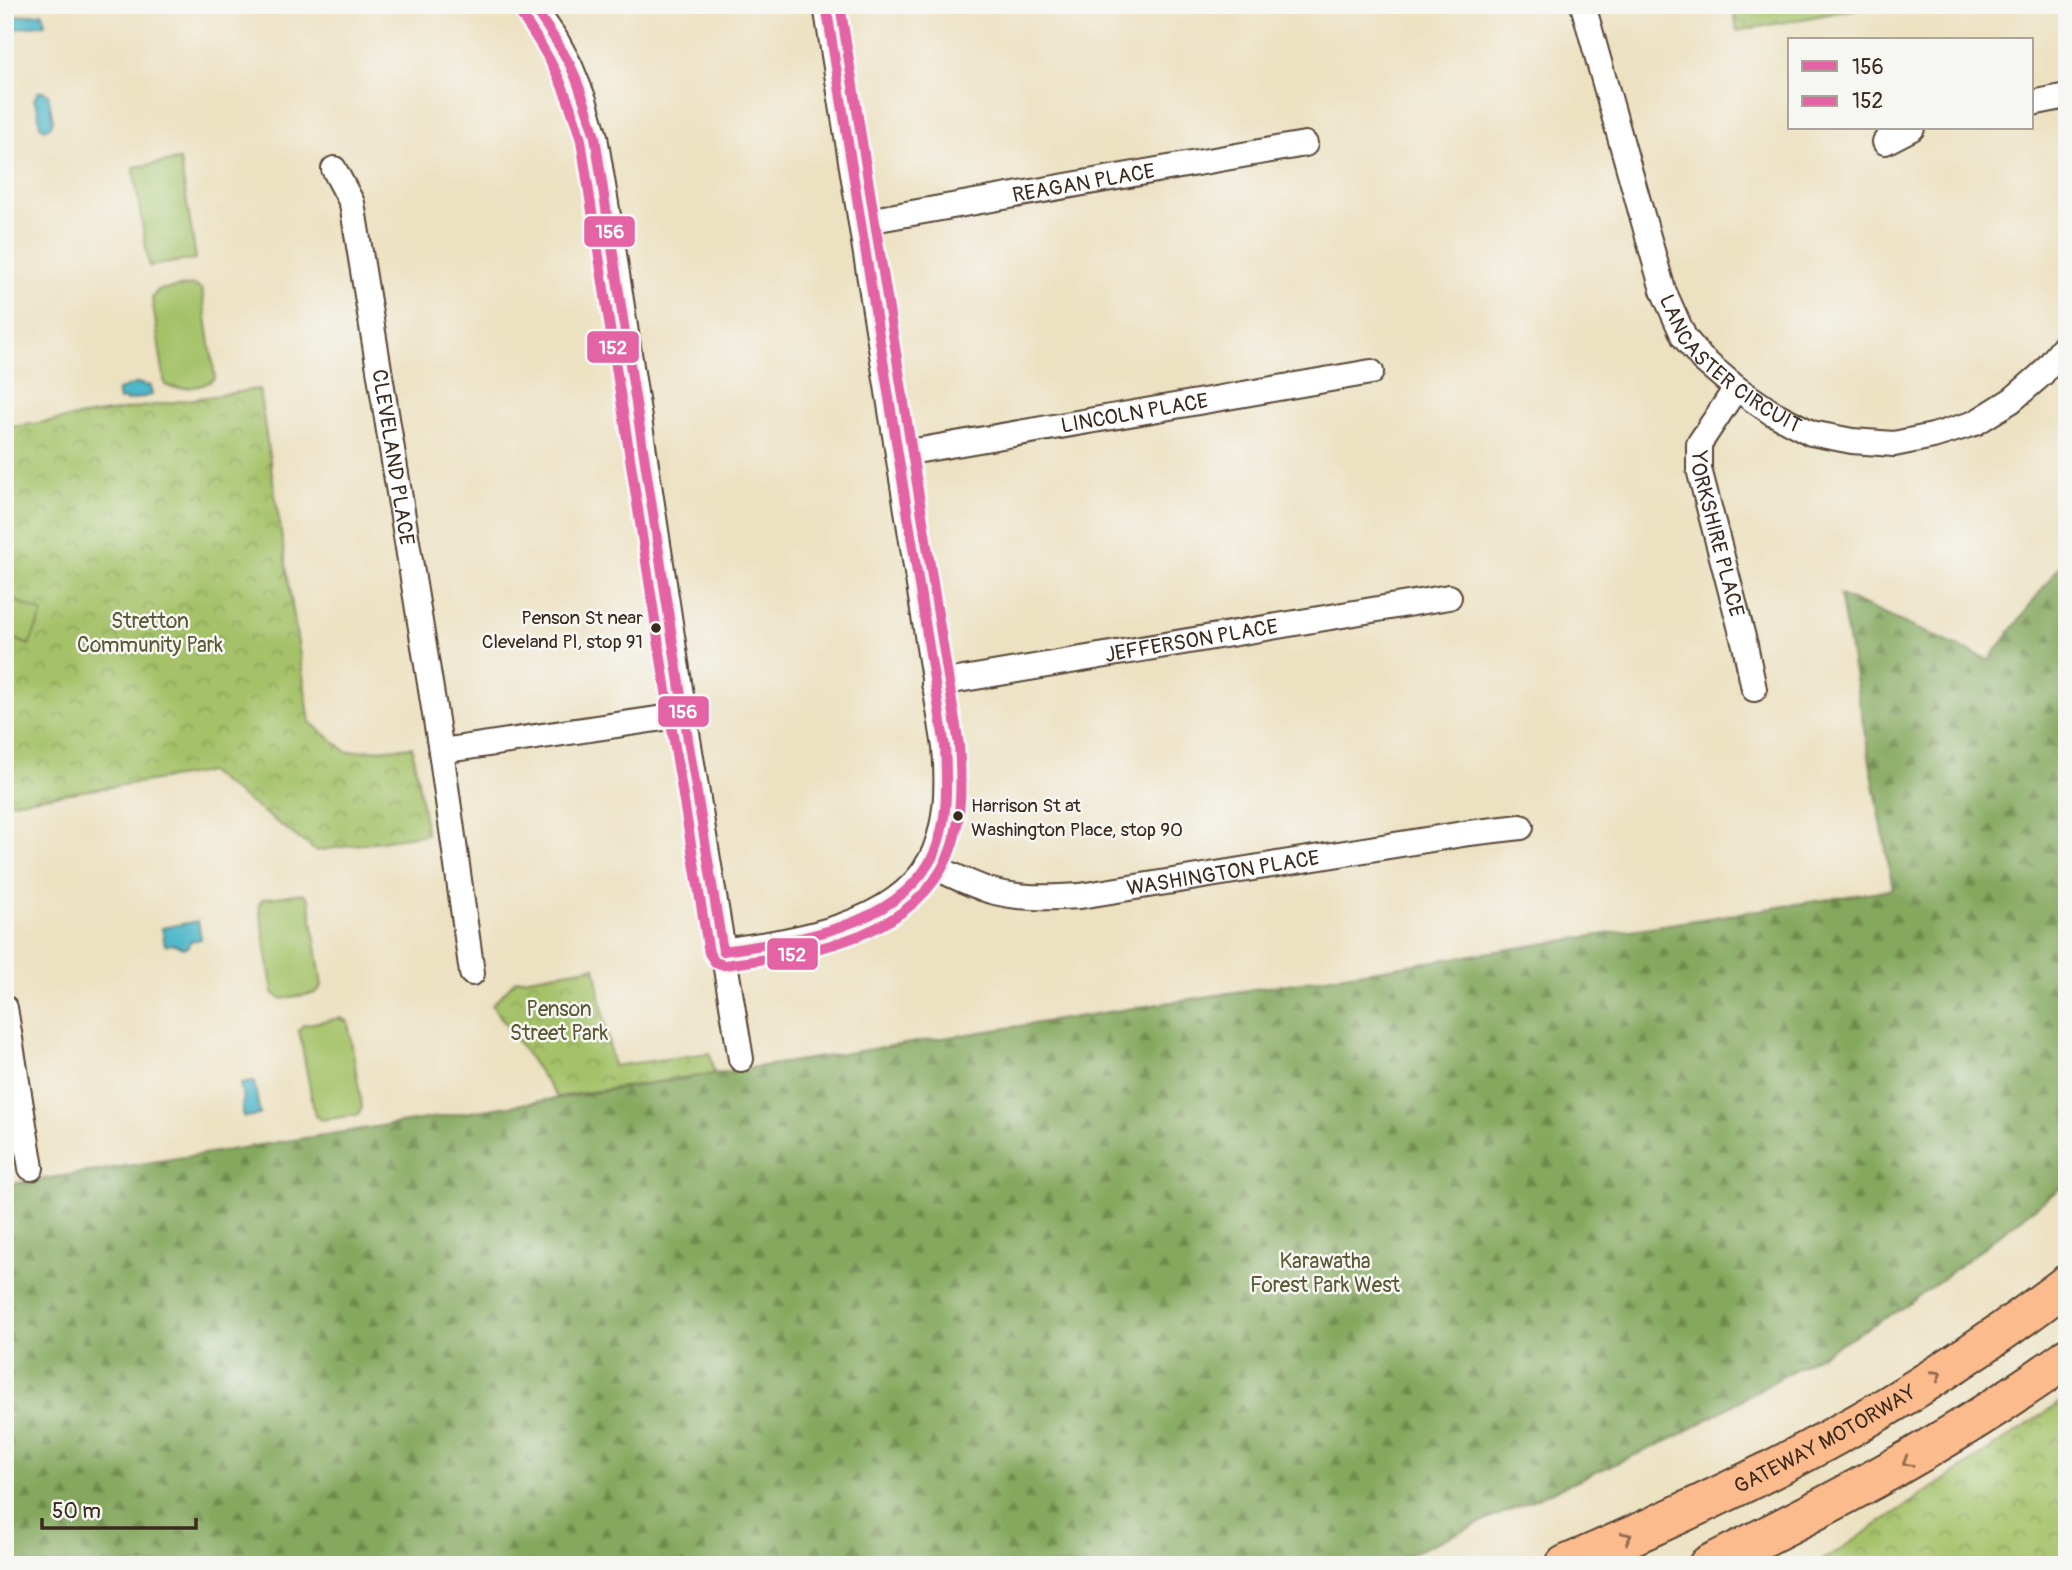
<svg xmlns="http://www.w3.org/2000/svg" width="2072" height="1570" font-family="Pangolin,sans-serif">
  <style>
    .forest { fill: url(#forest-firs); stroke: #60693e; stroke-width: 2 }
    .park { fill: url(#park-crowns); stroke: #707644; stroke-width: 2 }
    .pitch { fill: #a5c269; stroke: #707644; stroke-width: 2 }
    .water { fill: #4db8c9; stroke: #447174; stroke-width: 2 }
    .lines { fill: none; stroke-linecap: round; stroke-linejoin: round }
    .minor-casing { stroke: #564536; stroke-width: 28 }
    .motorway-casing { stroke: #564536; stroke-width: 42 }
    .minor { stroke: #fff; stroke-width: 24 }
    .motorway { stroke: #fbbb8c; stroke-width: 38 }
    .bus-1-casing { stroke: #f6f6f2; stroke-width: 16 }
    .bus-2-casing { stroke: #f6f6f2; stroke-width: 16 }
    .bus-1 { stroke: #e463a4; stroke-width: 10 }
    .bus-2 { stroke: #e463a4; stroke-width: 10 }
    .oneway { stroke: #916b50 }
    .bus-dot { fill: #3b2a1e; stroke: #f6f6f2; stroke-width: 2.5 }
    .labels { text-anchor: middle; stroke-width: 5; stroke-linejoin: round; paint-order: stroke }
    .bus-label { font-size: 19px; fill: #3b2a1e; stroke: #f6f6f2; text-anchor: end }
    .street-label { font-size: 21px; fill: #3b2a1e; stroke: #f6f6f2 }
    .park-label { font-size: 21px; fill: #5b5834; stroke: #f6f6f2 }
    .line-badge { stroke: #f6f6f2; stroke-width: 2.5 }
    .badge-label { font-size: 19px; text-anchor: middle; font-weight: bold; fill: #fff }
  </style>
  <defs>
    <pattern id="forest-firs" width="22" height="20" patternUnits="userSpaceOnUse" patternTransform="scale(1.75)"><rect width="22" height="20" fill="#84a85d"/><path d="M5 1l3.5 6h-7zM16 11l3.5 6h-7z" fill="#6d894c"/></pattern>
    <pattern id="park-crowns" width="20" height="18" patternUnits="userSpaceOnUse" patternTransform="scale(1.75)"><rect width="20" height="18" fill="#a5c269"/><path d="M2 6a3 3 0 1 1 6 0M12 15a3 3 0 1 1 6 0" fill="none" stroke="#889e56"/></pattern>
  </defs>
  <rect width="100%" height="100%" fill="#f6f6f2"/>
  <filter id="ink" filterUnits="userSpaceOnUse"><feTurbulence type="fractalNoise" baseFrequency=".0143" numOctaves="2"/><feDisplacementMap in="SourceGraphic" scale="14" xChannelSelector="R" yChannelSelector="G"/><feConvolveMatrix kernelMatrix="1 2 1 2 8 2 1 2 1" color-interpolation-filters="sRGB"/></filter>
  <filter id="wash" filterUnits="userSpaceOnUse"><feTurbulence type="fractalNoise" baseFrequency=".00686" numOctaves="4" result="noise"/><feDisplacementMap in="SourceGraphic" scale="28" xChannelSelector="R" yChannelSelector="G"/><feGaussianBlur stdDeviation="1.57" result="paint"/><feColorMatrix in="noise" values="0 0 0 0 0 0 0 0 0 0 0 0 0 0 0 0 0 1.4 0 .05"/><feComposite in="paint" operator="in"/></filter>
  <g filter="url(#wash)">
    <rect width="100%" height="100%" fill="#ece1c1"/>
    <path class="forest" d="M2067,556V1183L1908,1305L1678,1436L1385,1565H5V1185L1893,889L1840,595L1989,660Z"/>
    <g class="park">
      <path d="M1733,5H1878L1737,31Z"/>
      <path d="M259,389L310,722L347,752L412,747L427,834L316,851L208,772L5,803V428Z"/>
      <path d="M595,967L613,1066L710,1053L714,1073L557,1097L492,1005L516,980Z"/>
      <path d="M2067,1398V1565H1811L1832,1555Z"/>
    </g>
    <g class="pitch">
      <path d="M180,160L196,259L149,266L133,167Z"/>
      <path d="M194,285L202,290L215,378C205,388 178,391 165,385L152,298L158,290Z"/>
      <path d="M5,596L43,613L29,645L5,635Z"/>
      <path d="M303,893L309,899L322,986L316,993L281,999L273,993L259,904L263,899Z"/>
      <path d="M340,1018L348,1022L362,1108L357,1115L321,1120L315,1116L299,1030L303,1025Z"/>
    </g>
    <g class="water">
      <path d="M43,13L45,24L14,29L12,17Z"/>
      <path d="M43,91L48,94L53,121L50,127L45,129L40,126L38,109L34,100L38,92Z"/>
      <path d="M139,383L140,385L144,384L145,386L150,385L152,395L126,401V399L119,400L117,390C125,389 129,385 139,383Z"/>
      <path d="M198,921L201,939L191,941L188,947L183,948L174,944L165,945L162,928Z"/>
      <path d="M254,1082L260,1115L244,1117L242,1104L244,1098L240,1084Z"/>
    </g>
  </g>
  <g filter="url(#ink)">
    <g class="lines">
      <g class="minor-casing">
        <g id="minor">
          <path d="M532,5L556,40L570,66L584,100L595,137L610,228L684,715L741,1059"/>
          <path id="s1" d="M1583,5L1663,290L1684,337L1702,359L1736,388L1771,412L1811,433L1852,441L1894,444L1933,436L1975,423L2012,400L2042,374L2067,343"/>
          <path d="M2032,103L2067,96"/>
          <path d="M1885,142L1912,128"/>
          <path id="s2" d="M334,169L352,203L441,751L472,973"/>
          <path id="s3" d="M861,222L1305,144"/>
          <path id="s4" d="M1736,388L1699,444V469L1745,645L1754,689"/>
          <path id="s5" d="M898,454L1371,372"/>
          <path id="s6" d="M934,684L1449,597"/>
          <path d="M441,751L684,715"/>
          <path id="s7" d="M928,864C948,873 967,883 988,890C1017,899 1049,898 1080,896L1469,833L1521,827"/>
          <path d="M723,951C790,941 892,928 929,863C948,828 948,786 945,747L826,5"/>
          <path d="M5,1008L31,1168"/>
        </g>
      </g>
      <g class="motorway-casing">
        <g id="motorway">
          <path id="s8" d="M1565,1565C1656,1526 1748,1484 1835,1436C1916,1392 1993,1340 2067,1284"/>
          <path d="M1708,1565C1834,1503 1954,1440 2067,1358"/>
        </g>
      </g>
      <use href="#minor" class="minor"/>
      <use href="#motorway" class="motorway"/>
      <g class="bus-1-casing">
        <g id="bus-1">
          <path d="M532,5C546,25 559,44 570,65C581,88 588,113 595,137L684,715L723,951"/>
          <path d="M723,951C792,941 890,929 929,863C949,829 947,785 945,747L826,5"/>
        </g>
      </g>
      <g class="bus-2-casing">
        <path id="bus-2" d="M520,13C551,57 566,88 581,140L670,717L709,953L715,962L724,965C799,955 899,942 941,870C963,833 962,786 959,745L840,5"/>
      </g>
      <use href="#bus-1" class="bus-1"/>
      <use href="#bus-2" class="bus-2"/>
    </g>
    <defs><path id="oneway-chevron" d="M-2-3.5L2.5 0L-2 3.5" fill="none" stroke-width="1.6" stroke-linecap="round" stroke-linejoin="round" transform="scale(1.75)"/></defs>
    <g class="oneway">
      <use href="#oneway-chevron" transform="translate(1937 1375) rotate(-33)"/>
      <use href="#oneway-chevron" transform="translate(1907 1462) rotate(149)"/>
      <use href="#oneway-chevron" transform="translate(1627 1537) rotate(-25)"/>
    </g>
  </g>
  <g class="bus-dot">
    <circle cx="656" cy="628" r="6"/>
    <circle cx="958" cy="816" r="6"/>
  </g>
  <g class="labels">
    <g class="bus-label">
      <text x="643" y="624">Penson St near<tspan x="643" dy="24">Cleveland Pl, stop 91</tspan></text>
      <text x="971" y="812" text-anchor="start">Harrison St at<tspan x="971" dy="24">Washington Place, stop 90</tspan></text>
    </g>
    <g class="street-label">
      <text dy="7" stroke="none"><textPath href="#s3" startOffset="226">REAGAN PLACE</textPath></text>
      <text dy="7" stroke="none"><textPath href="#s1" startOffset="399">LANCASTER CIRCUIT</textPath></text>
      <text dy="7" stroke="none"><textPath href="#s5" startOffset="240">LINCOLN PLACE</textPath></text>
      <text dy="7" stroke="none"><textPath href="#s2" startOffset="296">CLEVELAND PLACE</textPath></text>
      <text dy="7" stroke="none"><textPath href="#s4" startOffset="159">YORKSHIRE PLACE</textPath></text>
      <text dy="7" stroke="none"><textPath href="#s6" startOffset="261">JEFFERSON PLACE</textPath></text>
      <text dy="7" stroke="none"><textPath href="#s7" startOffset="303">WASHINGTON PLACE</textPath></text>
      <text dy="7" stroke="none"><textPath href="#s8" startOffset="289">GATEWAY MOTORWAY</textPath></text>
    </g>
    <g class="park-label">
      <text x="150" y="628">Stretton<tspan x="150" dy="24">Community Park</tspan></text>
      <text x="559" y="1016">Penson<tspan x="559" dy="24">Street Park</tspan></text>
      <text x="1325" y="1268">Karawatha<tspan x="1325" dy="24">Forest Park West</tspan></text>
    </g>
  </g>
  <g class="line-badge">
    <rect x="583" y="215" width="53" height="33" rx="7" fill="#e463a4"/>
    <rect x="586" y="330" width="54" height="34" rx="7" fill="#e463a4"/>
    <rect x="657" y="695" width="53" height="33" rx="7" fill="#e463a4"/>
    <rect x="766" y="937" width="53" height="34" rx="7" fill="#e463a4"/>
  </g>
  <g class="badge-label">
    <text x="610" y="238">156</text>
    <text x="613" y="354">152</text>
    <text x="683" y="718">156</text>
    <text x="792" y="961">152</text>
  </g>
  <rect width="2072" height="1570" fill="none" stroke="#f6f6f2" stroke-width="28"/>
  <rect x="1788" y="38" width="245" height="91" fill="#f6f6f2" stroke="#aba49d" stroke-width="2"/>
  <rect x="1802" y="61" width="35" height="10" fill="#e463a4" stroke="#aba49d" stroke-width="2"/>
  <text x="1852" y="74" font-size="21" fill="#3b2a1e">156</text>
  <rect x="1802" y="96" width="35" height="10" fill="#e463a4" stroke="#aba49d" stroke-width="2"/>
  <text x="1852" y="108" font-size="21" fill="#3b2a1e">152</text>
  <path d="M42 1518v10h154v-10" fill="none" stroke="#3b2a1e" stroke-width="3.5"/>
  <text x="52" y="1518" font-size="21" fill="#3b2a1e" stroke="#f6f6f2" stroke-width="5" paint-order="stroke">50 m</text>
</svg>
